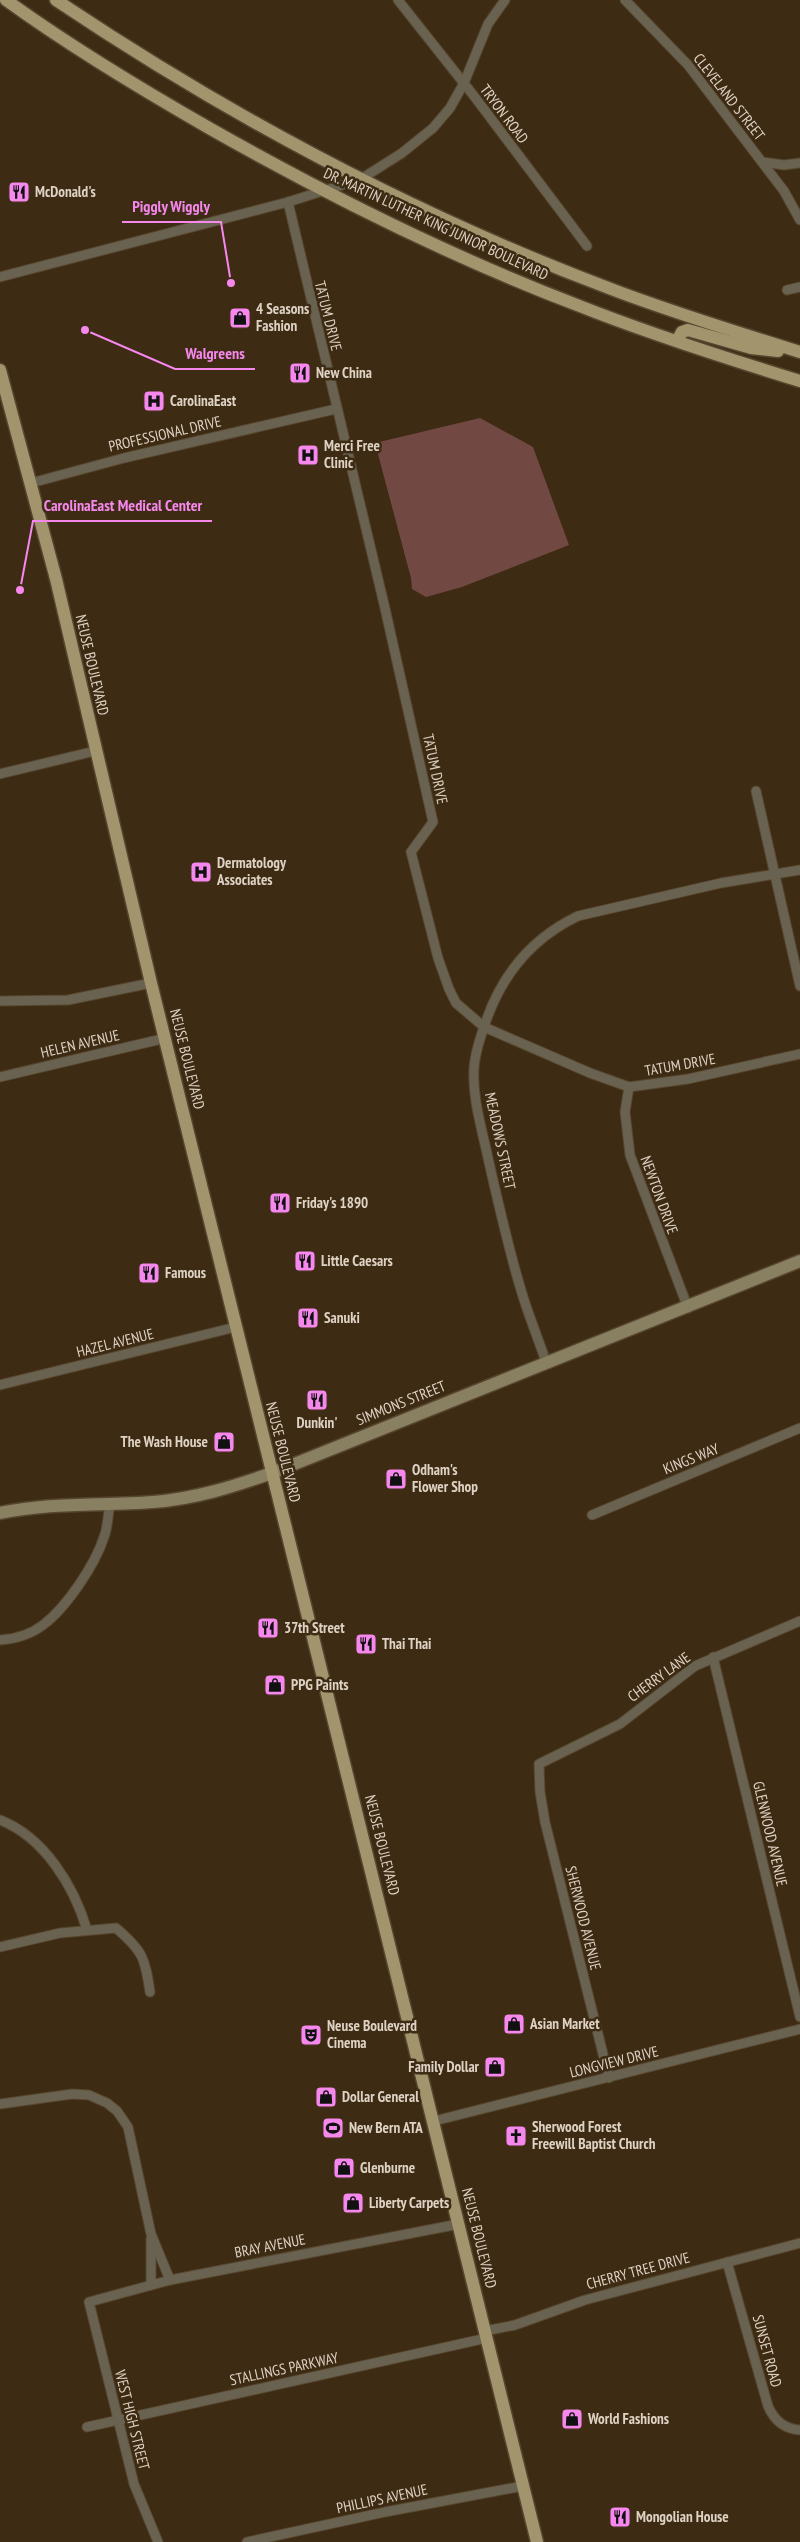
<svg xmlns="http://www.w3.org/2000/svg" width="800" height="2542" font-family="'PT Sans Narrow',sans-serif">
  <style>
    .pitch { fill: #724942 }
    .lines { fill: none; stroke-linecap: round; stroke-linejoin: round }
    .street-casing { stroke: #57462f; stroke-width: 11 }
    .secondary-casing { stroke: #57462f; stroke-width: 15 }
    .primary-casing { stroke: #57462f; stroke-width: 15 }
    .street { stroke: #696250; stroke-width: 9 }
    .secondary { stroke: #897f61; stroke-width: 12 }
    .primary { stroke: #a2956e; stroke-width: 12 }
    .labels { text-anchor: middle; stroke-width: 5; stroke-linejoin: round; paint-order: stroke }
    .street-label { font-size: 15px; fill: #ded2c4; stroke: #3d2b13 }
    .poi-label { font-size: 15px; font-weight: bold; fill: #ded2c4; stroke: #3d2b13; text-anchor: start }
    .leader { fill: none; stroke: #f688ed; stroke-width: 2 }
    .callout-dot { fill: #f688ed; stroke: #3d2b13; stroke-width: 2 }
    .callout-label { font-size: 16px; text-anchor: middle; font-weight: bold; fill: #f688ed; stroke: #3d2b13; stroke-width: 5; stroke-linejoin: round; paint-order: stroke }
  </style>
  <rect width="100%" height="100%" fill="#3d2b13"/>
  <path class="pitch" d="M480,418L533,447L569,545L462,587L426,597L412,589L411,578L375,443Z"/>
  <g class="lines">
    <g class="street-casing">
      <g id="street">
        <path d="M398,0L474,96L587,246"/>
        <path d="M625,0L688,65L784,191L800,220"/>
        <path d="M762,162L784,165L800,163"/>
        <path d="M288,202L384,604L433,822L411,852L438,958L449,989L456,1003L484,1027L590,1073L629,1087L688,1079L800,1054"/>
        <path d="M0,277L288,202L361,179L402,153L433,128L450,108L464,83L488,24L505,0"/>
        <path d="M787,290L800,287"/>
        <path d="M31,483L124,458L336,409"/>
        <path d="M0,774L95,751"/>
        <path d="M756,791L800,986"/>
        <path d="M0,1001L68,1000L151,983"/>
        <path d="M0,1077L166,1038"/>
        <path d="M629,1087L625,1112L630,1155L688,1308"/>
        <path d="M546,1362C538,1338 528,1314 521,1290C508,1247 498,1202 488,1158C482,1129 472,1098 474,1068C475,1053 480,1038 485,1024C501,976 532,938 578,916L721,883L800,870"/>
        <path d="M0,1385L236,1327"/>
        <path d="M592,1515L800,1428"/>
        <path d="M0,1640C15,1639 30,1635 43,1625C66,1608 95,1565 104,1537C108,1527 108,1514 110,1503"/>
        <path d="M713,1657L800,2017"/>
        <path d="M0,1820C44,1837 74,1886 87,1930"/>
        <path d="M0,1947L60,1933L116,1928C143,1951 145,1958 150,1992"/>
        <path d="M609,2078L545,1822L540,1792L539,1764L620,1724L695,1666L800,1621"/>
        <path d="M0,2104L72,2094L89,2095L107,2103L117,2111L128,2127L151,2234L170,2280"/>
        <path d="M434,2121L800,2029"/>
        <path d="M727,2262L768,2406C774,2420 784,2429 800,2430"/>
        <path d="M151,2285V2239"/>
        <path d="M485,2331L515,2325L585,2300L800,2243"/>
        <path d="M87,2427L487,2338"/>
        <path d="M158,2542L134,2484L89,2302L170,2280L459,2224"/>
        <path d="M247,2542L385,2512L523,2486"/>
      </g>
    </g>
    <g class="secondary-casing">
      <path id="secondary" d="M0,1513C51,1502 101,1506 153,1502C194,1499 232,1487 272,1473L800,1261"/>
    </g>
    <g class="primary-casing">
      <g id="primary">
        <path d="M6,0C71,47 139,88 209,128C327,195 449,256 577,305C650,334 725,358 800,381"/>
        <path d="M56,0C232,118 420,218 619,292C678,314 739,333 800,352"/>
        <path d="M677,341L682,332L688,330L751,348L778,351"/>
        <path d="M0,370L56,579L151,983L537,2542"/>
      </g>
    </g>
    <use href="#street" class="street"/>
    <use href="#secondary" class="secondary"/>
    <use href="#primary" class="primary"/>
  </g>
  <defs>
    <g id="restaurant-square" transform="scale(1.125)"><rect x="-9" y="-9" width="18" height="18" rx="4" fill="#f688ed" stroke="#3d2b13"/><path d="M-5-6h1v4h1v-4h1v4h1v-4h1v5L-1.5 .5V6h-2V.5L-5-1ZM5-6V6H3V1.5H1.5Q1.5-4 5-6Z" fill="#111"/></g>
    <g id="shop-square" transform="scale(1.125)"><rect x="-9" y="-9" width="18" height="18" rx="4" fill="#f688ed" stroke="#3d2b13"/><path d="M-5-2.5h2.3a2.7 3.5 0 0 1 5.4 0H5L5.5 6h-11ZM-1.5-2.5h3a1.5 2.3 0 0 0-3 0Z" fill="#111"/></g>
    <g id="hospital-square" transform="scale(1.125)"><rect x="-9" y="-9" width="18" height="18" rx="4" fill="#f688ed" stroke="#3d2b13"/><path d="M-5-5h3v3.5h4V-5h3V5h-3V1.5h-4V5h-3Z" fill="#111"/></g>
    <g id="theatre-square" transform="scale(1.125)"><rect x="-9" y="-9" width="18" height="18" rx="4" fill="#f688ed" stroke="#3d2b13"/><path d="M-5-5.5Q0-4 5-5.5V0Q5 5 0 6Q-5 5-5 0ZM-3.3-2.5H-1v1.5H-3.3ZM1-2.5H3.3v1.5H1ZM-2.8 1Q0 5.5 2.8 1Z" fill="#111"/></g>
    <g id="stadium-square" transform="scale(1.125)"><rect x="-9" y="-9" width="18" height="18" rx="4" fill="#f688ed" stroke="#3d2b13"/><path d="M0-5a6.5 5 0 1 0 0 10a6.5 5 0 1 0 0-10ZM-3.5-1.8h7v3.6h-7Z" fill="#111"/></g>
    <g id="church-square" transform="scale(1.125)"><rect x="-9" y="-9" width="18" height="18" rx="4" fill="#f688ed" stroke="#3d2b13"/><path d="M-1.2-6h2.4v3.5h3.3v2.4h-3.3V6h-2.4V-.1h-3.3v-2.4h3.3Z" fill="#111"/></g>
  </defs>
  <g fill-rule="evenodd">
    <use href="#restaurant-square" x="19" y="192"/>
    <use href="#shop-square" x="240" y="318"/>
    <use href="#restaurant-square" x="300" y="373"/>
    <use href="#hospital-square" x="154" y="401"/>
    <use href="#hospital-square" x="308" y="455"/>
    <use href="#hospital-square" x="201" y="872"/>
    <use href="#restaurant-square" x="280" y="1203"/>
    <use href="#restaurant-square" x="305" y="1261"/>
    <use href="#restaurant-square" x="149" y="1273"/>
    <use href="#restaurant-square" x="308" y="1318"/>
    <use href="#restaurant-square" x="317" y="1400"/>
    <use href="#shop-square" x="224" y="1442"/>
    <use href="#shop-square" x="396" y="1479"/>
    <use href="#restaurant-square" x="268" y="1628"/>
    <use href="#restaurant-square" x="366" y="1644"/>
    <use href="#shop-square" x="275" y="1685"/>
    <use href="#shop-square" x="514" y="2024"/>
    <use href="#theatre-square" x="311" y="2035"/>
    <use href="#shop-square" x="495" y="2067"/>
    <use href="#shop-square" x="326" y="2097"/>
    <use href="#stadium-square" x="333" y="2128"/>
    <use href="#church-square" x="516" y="2136"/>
    <use href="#shop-square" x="344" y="2168"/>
    <use href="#shop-square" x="353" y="2203"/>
    <use href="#shop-square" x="572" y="2419"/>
    <use href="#restaurant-square" x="620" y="2517"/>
  </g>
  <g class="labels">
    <g class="street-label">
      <text transform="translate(729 97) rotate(52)" y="5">CLEVELAND STREET</text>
      <text transform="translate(504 114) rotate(53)" y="5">TRYON ROAD</text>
      <text transform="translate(436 224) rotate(25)" y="5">DR. MARTIN LUTHER KING JUNIOR BOULEVARD</text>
      <text transform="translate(328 316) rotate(76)" y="5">TATUM DRIVE</text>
      <text transform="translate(165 434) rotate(-13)" y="5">PROFESSIONAL DRIVE</text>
      <text transform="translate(92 665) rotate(77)" y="5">NEUSE BOULEVARD</text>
      <text transform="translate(435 769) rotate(78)" y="5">TATUM DRIVE</text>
      <text transform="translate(80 1044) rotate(-13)" y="5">HELEN AVENUE</text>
      <text transform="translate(187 1059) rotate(76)" y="5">NEUSE BOULEVARD</text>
      <text transform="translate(680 1065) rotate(-10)" y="5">TATUM DRIVE</text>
      <text transform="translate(500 1141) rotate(78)" y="5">MEADOWS STREET</text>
      <text transform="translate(659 1195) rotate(70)" y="5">NEWTON DRIVE</text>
      <text transform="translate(115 1343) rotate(-14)" y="5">HAZEL AVENUE</text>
      <text transform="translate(401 1403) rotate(-22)" y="5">SIMMONS STREET</text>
      <text transform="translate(283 1452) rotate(76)" y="5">NEUSE BOULEVARD</text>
      <text transform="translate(691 1459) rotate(-22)" y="5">KINGS WAY</text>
      <text transform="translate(659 1677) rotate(-36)" y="5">CHERRY LANE</text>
      <text transform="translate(770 1834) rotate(77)" y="5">GLENWOOD AVENUE</text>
      <text transform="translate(382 1845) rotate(76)" y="5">NEUSE BOULEVARD</text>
      <text transform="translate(583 1918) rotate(76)" y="5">SHERWOOD AVENUE</text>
      <text transform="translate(614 2062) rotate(-14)" y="5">LONGVIEW DRIVE</text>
      <text transform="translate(479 2238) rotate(76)" y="5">NEUSE BOULEVARD</text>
      <text transform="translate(270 2246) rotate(-11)" y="5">BRAY AVENUE</text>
      <text transform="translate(638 2271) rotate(-15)" y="5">CHERRY TREE DRIVE</text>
      <text transform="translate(767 2351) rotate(75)" y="5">SUNSET ROAD</text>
      <text transform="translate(284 2369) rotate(-12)" y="5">STALLINGS PARKWAY</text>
      <text transform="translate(132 2420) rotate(76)" y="5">WEST HIGH STREET</text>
      <text transform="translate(382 2499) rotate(-12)" y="5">PHILLIPS AVENUE</text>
    </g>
    <g class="poi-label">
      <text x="35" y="197">McDonald's</text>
      <text x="256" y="314">4 Seasons<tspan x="256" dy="17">Fashion</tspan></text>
      <text x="316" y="378">New China</text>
      <text x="170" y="406">CarolinaEast</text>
      <text x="324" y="451">Merci Free<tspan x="324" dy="17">Clinic</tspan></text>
      <text x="217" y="868">Dermatology<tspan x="217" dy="17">Associates</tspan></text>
      <text x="296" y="1208">Friday's 1890</text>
      <text x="321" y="1266">Little Caesars</text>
      <text x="165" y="1278">Famous</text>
      <text x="324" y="1323">Sanuki</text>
      <text x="317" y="1428" text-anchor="middle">Dunkin'</text>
      <text x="208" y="1447" text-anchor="end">The Wash House</text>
      <text x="412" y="1475">Odham's<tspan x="412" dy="17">Flower Shop</tspan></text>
      <text x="284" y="1633">37th Street</text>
      <text x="382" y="1649">Thai Thai</text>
      <text x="291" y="1690">PPG Paints</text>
      <text x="530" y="2029">Asian Market</text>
      <text x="327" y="2031">Neuse Boulevard<tspan x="327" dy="17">Cinema</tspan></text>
      <text x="479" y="2072" text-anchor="end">Family Dollar</text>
      <text x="342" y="2102">Dollar General</text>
      <text x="532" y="2132">Sherwood Forest<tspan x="532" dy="17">Freewill Baptist Church</tspan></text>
      <text x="349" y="2133">New Bern ATA</text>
      <text x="360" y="2173">Glenburne</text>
      <text x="369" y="2208">Liberty Carpets</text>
      <text x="588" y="2424">World Fashions</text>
      <text x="636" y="2522">Mongolian House</text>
    </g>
  </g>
  <path class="leader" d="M231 283L221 222H122M85 330L175 369H255M20 590L33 521H212"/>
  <g class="callout-dot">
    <circle cx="231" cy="283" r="5"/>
    <circle cx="85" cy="330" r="5"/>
    <circle cx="20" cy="590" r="5"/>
  </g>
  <g class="callout-label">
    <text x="171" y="212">Piggly Wiggly</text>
    <text x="215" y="359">Walgreens</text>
    <text x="123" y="511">CarolinaEast Medical Center</text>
  </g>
</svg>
